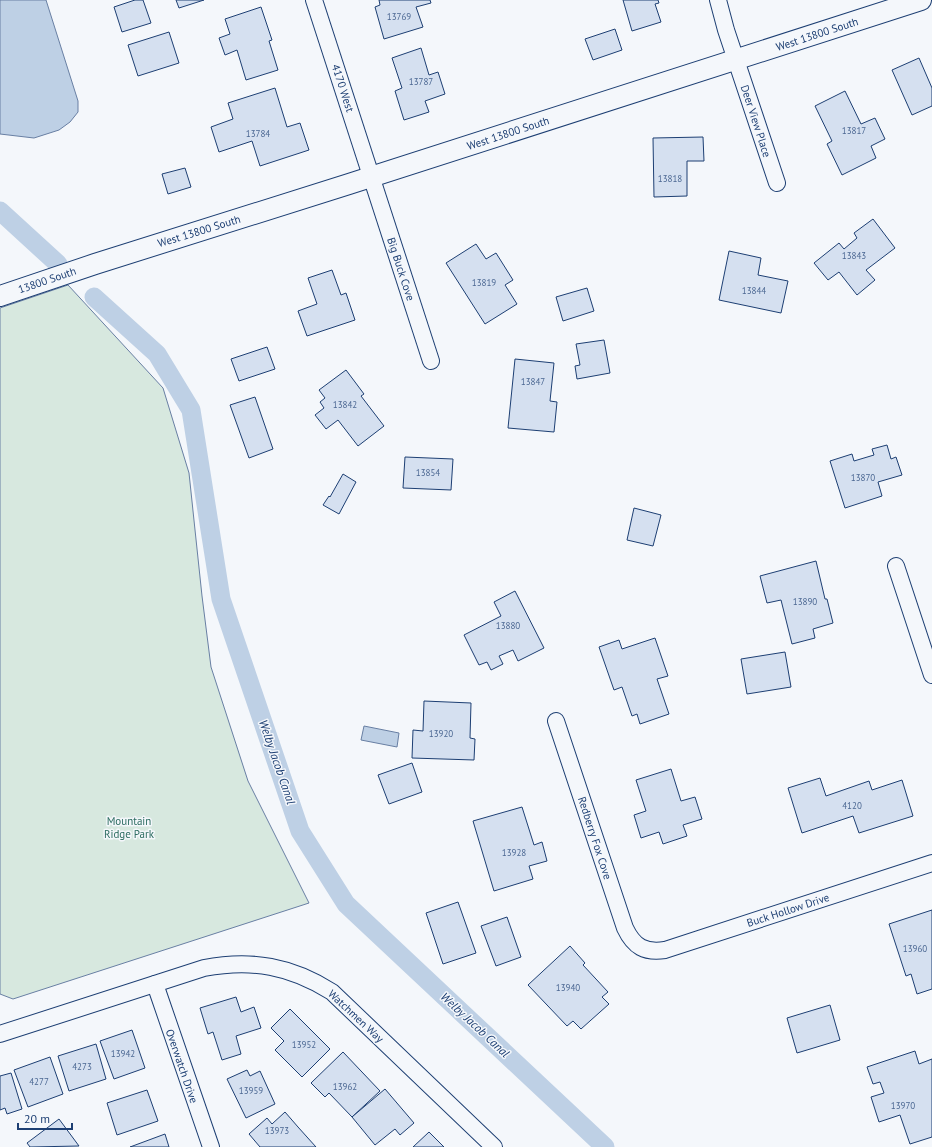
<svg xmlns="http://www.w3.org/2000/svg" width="932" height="1147" font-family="'PT Sans',sans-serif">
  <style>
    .green { fill: #d7e8df; stroke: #687fa3 }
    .water { fill: #bed0e5; stroke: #687fa3 }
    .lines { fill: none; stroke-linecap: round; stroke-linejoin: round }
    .canal { stroke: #bed0e5; stroke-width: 19 }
    .building { fill: #d5e0f0; stroke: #1d3f73 }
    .minor-casing { stroke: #1d3f73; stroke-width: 18 }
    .tertiary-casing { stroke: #1d3f73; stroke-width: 22 }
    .minor { stroke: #f4f7fb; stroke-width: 16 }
    .tertiary { stroke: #f4f7fb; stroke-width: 20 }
    .labels { text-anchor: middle; stroke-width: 3; stroke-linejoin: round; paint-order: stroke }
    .number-label { font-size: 9px; fill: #4b6792 }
    .street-label { font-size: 11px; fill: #1d3f73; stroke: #f4f7fb }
    .park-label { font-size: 11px; fill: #2c6c60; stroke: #f4f7fb }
    .water-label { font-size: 12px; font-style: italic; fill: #1d3f73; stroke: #f4f7fb }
  </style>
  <rect width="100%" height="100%" fill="#f4f7fb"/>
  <path class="green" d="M68,285L163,388L189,473L202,596L211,667L248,781L309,903L13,999L0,994V308Z"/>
  <g class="water">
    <path d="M0,0H46L78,101V112L70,122L59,130L34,138L0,134Z"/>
    <path d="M364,726L399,733L397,747L361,740Z"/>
  </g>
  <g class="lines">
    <g class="canal">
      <path d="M0,211L58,264"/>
      <path d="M94,297L157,354L191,410L221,599L300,831L346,904L605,1147"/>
    </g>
  </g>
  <g class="building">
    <path d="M135,0H143L151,23L122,32L114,7Z"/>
    <path d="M176,0H204L179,8Z"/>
    <path d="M379,0H430L431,3L416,7L423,27L384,39L375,7L380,5Z"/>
    <path d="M623,0H658L659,3L655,4L661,22L632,31Z"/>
    <path d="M261,7L272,40L269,41L278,70L246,80L237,50L225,55L219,38L230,34L225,19Z"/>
    <path d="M615,29L622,50L593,60L585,39Z"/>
    <path d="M169,32L179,63L138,76L128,45Z"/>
    <path d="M421,48L429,75L438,72L445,94L425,101L429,112L404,120L395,91L402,88L392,58Z"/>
    <path d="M919,58L932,88V106L912,115L892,70Z"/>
    <path d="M275,88L287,127L300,123L309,150L260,166L252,141L219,152L211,127L233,119L228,103Z"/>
    <path d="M845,91L861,124L875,118L885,139L871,146L876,158L842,175L827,144L832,141L815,106Z"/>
    <path d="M703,137L704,161H687V196L654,197L653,138Z"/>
    <path d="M185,168L191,187L168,194L162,174Z"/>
    <path d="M873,219L895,248L866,270L875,280L857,295L839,272L828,280L814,263L839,243L844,249L857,238L854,233Z"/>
    <path d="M476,244L486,259L496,253L513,280L505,285L517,304L485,324L446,263Z"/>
    <path d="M729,251L761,258L758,275L788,281L781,313L719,300Z"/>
    <path d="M332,270L341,295L346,293L355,320L307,336L298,311L317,304L308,278Z"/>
    <path d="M587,288L594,311L563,321L556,297Z"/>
    <path d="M604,340L610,373L577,379L575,366L580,365L576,344Z"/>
    <path d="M267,347L275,369L239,381L231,359Z"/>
    <path d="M515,359L554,363L550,401L557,402L554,432L508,428Z"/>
    <path d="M346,370L364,394L361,396L384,426L358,446L338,420L326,429L315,415L324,408L320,402L325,398L319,390Z"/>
    <path d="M255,397L273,449L249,458L230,405Z"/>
    <path d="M887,445L891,459L896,457L902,475L878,482L882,496L845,508L830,461L852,454L854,461L874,455L872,449Z"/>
    <path d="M405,457L453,459L451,490L403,488Z"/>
    <path d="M343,474L356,482L339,514L323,505L329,496L330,497Z"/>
    <path d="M634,508L661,515L653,546L627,540Z"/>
    <path d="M816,561L825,599H827L833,623L813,629L815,638L792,644L781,600L767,603L760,576Z"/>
    <path d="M515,591L544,648L518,661L513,650L499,656L503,664L491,670L487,662L479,665L464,635L501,616L494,602Z"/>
    <path d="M655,638L668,676L657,679L669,714L640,724L637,714L632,716L622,687L614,690L599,647L619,640L622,649Z"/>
    <path d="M785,652L791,687L747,694L741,659Z"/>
    <path d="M424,701L471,703L470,738L475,739L474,760L412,758L413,730L423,731Z"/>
    <path d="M412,763L422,792L389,804L378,775Z"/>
    <path d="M671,769L681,801L695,797L702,819L683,825L687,836L663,844L659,832L641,838L634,815L646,811L636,780Z"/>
    <path d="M820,778L826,796L869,781L872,790L902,780L913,816L859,833L853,816L802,833L788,788Z"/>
    <path d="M522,807L534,845L542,842L547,861L529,866L533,879L494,891L473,821Z"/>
    <path d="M458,902L476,953L443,964L426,913Z"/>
    <path d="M932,910V989L917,994L911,974L906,976L889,924Z"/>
    <path d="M507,917L521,957L496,966L481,926Z"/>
    <path d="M570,946L585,963L583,965L608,992L602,997L609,1004L581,1029L573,1021L567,1026L528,985Z"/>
    <path d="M236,997L241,1012L254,1007L261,1028L236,1036L241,1054L222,1060L213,1032L208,1034L200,1008Z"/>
    <path d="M830,1005L840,1040L797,1053L787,1018Z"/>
    <path d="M290,1009L330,1049L302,1077L275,1050L284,1041L271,1028Z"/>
    <path d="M132,1030L145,1068L114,1079L100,1041Z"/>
    <path d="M96,1044L106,1079L69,1091L58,1056Z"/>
    <path d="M915,1051L919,1064L932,1059V1137L910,1144L900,1115L879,1122L871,1097L884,1093L880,1082L873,1084L867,1067Z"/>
    <path d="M343,1052L380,1091L352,1117L329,1093L325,1097L311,1083Z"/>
    <path d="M50,1057L63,1094L28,1107L14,1070Z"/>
    <path d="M247,1070L250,1076L260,1071L275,1104L246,1118L227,1079Z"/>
    <path d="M11,1073L22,1109L7,1114L5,1108L0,1110V1076Z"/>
    <path d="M385,1089L414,1123L400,1135L395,1129L375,1145L352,1117Z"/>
    <path d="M147,1090L158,1121L117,1135L107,1103Z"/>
    <path d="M285,1112L298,1127L316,1147H260L249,1134L267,1118L272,1124Z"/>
    <path d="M59,1119L79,1146L30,1147L27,1143Z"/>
    <path d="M429,1132L444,1147H413Z"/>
    <path d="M165,1134L169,1147H130Z"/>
  </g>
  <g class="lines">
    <g class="minor-casing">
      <g id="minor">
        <path d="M314,0L431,361"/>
        <path d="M718,0L726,30L777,183"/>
        <path d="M896,566L932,675"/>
        <path d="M556,721L625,928C634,947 645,953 665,950L932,863"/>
        <path d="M155,984L211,1147"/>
        <path d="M0,1034L204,968C252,959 291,966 332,992L494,1147"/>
      </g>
    </g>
    <g class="tertiary-casing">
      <path id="tertiary" d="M0,296L95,264L349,184L921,0"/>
    </g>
    <use href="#minor" class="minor"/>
    <use href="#tertiary" class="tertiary"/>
  </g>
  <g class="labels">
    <g class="number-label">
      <text x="399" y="20">13769</text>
      <text x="421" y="85">13787</text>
      <text x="854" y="134">13817</text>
      <text x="258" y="137">13784</text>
      <text x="670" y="182">13818</text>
      <text x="854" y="259">13843</text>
      <text x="484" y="286">13819</text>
      <text x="754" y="294">13844</text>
      <text x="533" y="385">13847</text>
      <text x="345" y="408">13842</text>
      <text x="428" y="476">13854</text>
      <text x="863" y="481">13870</text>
      <text x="805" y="605">13890</text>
      <text x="508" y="629">13880</text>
      <text x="441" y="737">13920</text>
      <text x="852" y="809">4120</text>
      <text x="514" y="856">13928</text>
      <text x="915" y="952">13960</text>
      <text x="568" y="991">13940</text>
      <text x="304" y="1048">13952</text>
      <text x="123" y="1057">13942</text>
      <text x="82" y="1070">4273</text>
      <text x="39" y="1085">4277</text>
      <text x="345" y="1090">13962</text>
      <text x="251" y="1094">13959</text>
      <text x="903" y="1109">13970</text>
      <text x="277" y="1134">13973</text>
    </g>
    <g class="street-label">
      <text transform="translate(817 34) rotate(-18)" y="4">West 13800 South</text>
      <text transform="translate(343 88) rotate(72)" y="4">4170 West</text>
      <text transform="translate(756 121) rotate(72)" y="4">Deer View Place</text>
      <text transform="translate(508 133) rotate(-18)" y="4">West 13800 South</text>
      <text transform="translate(199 231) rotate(-17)" y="4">West 13800 South</text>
      <text transform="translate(401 269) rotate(72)" y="4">Big Buck Cove</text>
      <text transform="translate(47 280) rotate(-19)" y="4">13800 South</text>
      <text transform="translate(595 838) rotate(72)" y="4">Redberry Fox Cove</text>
      <text transform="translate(788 910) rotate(-18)" y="4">Buck Hollow Drive</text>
      <text transform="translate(356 1016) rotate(43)" y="4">Watchmen Way</text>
      <text transform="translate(182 1066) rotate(71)" y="4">Overwatch Drive</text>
    </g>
    <g class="park-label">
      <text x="129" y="825">Mountain<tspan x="129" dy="13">Ridge Park</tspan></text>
    </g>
    <g class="water-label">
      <text transform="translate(277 762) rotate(71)" y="4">Welby Jacob Canal</text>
      <text transform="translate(475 1025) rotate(43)" y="4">Welby Jacob Canal</text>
    </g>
  </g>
  <path d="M18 1123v6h54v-6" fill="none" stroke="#1d3f73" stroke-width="2"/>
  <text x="24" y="1123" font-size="12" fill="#1d3f73" stroke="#f4f7fb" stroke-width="3" paint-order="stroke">20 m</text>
</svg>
